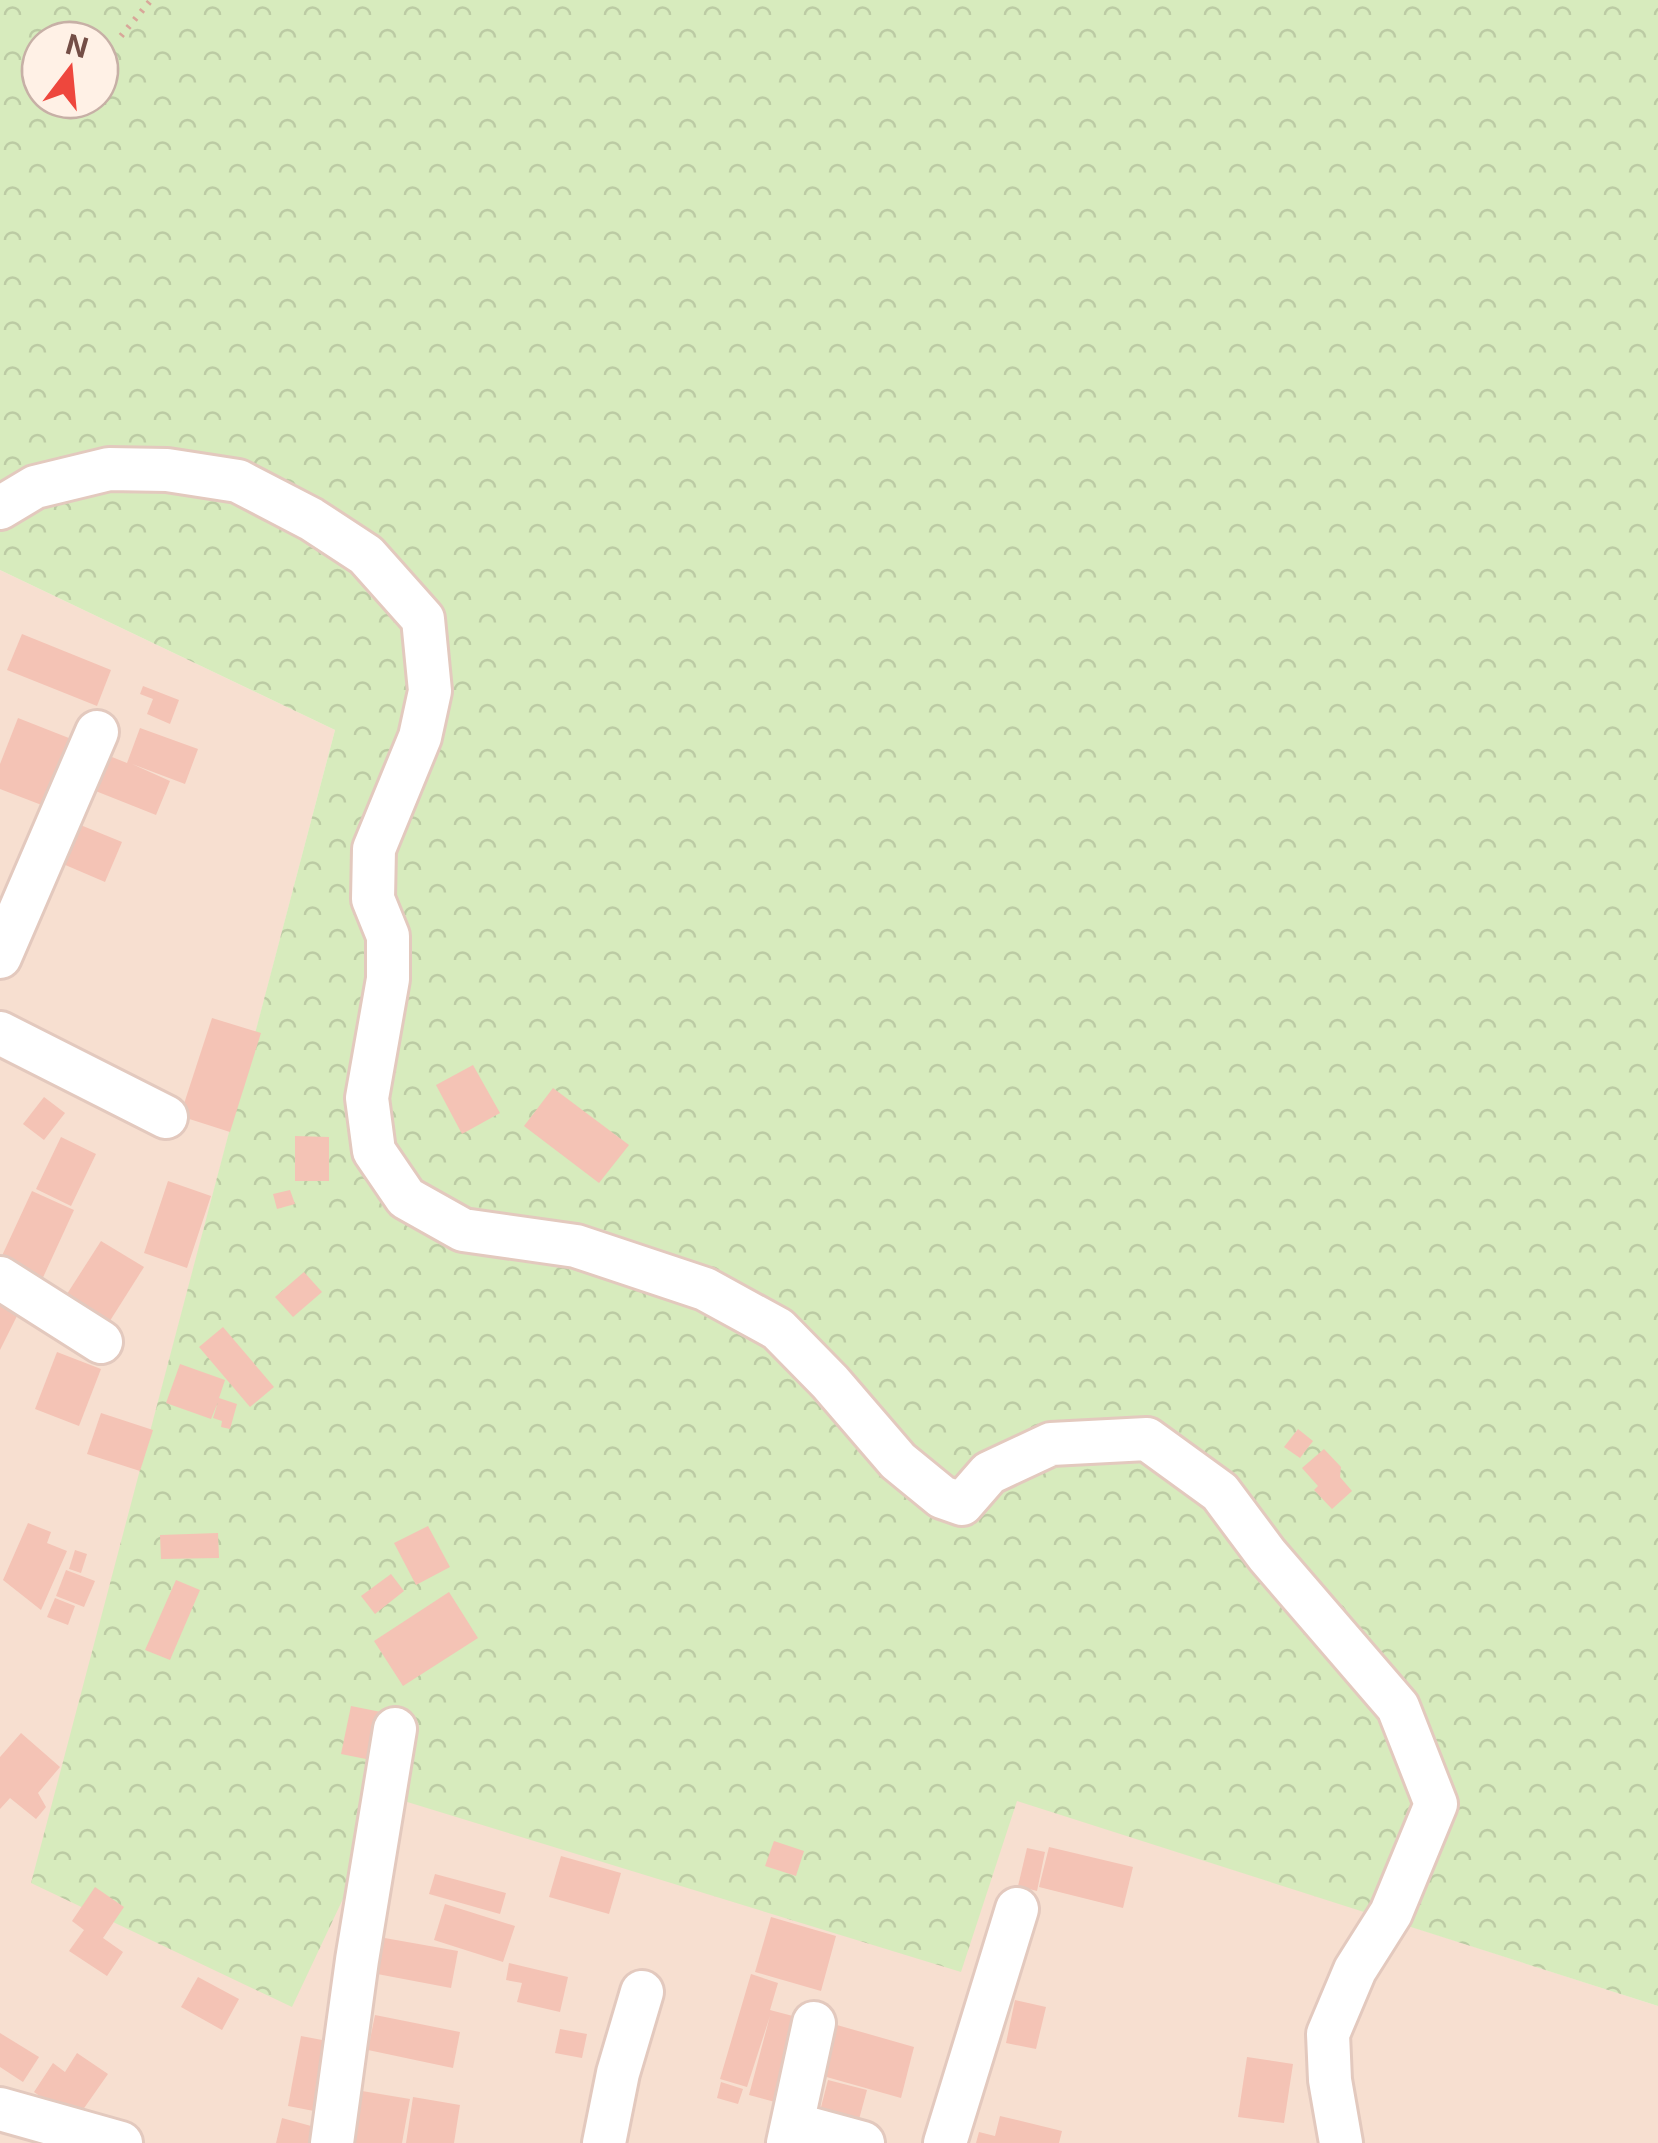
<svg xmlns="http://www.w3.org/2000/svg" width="1658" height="2143" font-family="Inter,sans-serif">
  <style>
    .residential { fill: #f7dfd0 }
    .forest { fill: url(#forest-crowns); fill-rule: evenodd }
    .building { fill: #f4c3b5 }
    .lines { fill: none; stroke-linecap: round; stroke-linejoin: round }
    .street-casing { stroke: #e3c9be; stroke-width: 48 }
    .path { stroke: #d8a799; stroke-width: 6; stroke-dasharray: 2.5 8; stroke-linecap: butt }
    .street { stroke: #fff; stroke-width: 42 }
  </style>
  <defs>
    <pattern id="forest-crowns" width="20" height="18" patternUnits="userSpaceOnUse" patternTransform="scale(2.5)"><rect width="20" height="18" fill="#d7ebbd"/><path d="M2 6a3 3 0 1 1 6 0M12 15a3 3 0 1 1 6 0" fill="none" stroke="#bccba4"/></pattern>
  </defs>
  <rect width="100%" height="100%" fill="#fdecdf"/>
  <path class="residential" d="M0,570L335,730L32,1883L390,1797L1017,1800L1658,2006V2143H0Z"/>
  <path class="forest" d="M0,0H1658V2006L1017,1801L961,1972L391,1797L292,2007L31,1883L335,730L0,570ZM40,40H100V100H40Z"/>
  <g class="building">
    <path d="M22,634L111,670L97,706L7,670Z"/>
    <path d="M143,686L179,700L170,724L147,714L153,699L140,694Z"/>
    <path d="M18,718L79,742L52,809L0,789V764Z"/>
    <path d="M140,728L198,749L185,784L132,764L170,781L156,815L83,786L97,751L127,763Z"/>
    <path d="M78,824L122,842L105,882L63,864Z"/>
    <path d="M212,1018L261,1033L230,1132L180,1116Z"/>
    <path d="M473,1065L500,1113L462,1134L436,1085Z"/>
    <path d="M553,1088L629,1145L599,1183L524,1126Z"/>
    <path d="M44,1097L65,1113L44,1140L23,1124Z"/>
    <path d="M295,1136L329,1137V1181H295Z"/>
    <path d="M61,1137L96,1154L71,1206L36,1189Z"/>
    <path d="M168,1181L211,1196L187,1268L144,1253Z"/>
    <path d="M290,1190L295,1204L277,1209L273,1194Z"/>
    <path d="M32,1191L74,1210L40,1284L0,1260Z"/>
    <path d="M101,1241L144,1267L101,1335L58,1308Z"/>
    <path d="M304,1272L322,1292L293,1317L275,1297Z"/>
    <path d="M0,1290L24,1302L0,1350Z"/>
    <path d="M223,1327L274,1387L250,1407L199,1347Z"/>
    <path d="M57,1352L101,1369L79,1426L35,1409Z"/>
    <path d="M180,1364L225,1380L219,1398L237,1404L230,1429L221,1427L222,1421L213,1418L218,1402L211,1419L166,1403Z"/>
    <path d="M101,1413L153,1430L140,1471L87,1454Z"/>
    <path d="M1298,1429L1313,1441L1300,1458L1284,1447Z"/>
    <path d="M1324,1449L1341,1467L1340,1477L1352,1491L1332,1509L1314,1490L1318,1486L1302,1468Z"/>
    <path d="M28,1523L51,1532L47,1543L67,1551L41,1610L3,1580Z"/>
    <path d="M428,1526L450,1567L416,1585L394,1543Z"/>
    <path d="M218,1533L219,1558L161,1559L160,1535Z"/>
    <path d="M75,1550L87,1554L81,1573L69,1569Z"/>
    <path d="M66,1570L95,1581L84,1607L56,1596Z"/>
    <path d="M391,1574L404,1591L375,1614L361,1596Z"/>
    <path d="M176,1580L200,1590L170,1660L145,1650Z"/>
    <path d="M449,1592L478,1638L403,1686L374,1641Z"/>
    <path d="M55,1598L75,1606L68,1625L47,1617Z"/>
    <path d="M351,1706L381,1712L371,1760L341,1754Z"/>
    <path d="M21,1733L60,1767L38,1793L46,1807L36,1819L10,1798L0,1809V1757Z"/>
    <path d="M774,1841L804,1851L796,1876L765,1866Z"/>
    <path d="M1049,1847L1133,1867L1123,1908L1039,1887Z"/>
    <path d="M1027,1848L1045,1852L1037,1891L1018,1886Z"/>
    <path d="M561,1856L621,1873L609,1914L549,1897Z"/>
    <path d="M435,1874L506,1893L500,1914L429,1894Z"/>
    <path d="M95,1887L124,1907L103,1938L123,1952L107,1976L69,1951L84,1930L72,1921Z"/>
    <path d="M445,1904L515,1926L503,1962L434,1940Z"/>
    <path d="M771,1917L836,1936L821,1991L755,1972Z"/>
    <path d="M379,1937L458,1951L451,1988L372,1973Z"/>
    <path d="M509,1963L568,1977L560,2012L517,2002L522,1983L506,1980Z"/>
    <path d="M751,1974L778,1983L770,2010L808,2020L786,2105L749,2095L770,2016L747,2087L720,2079Z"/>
    <path d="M198,1977L239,1999L222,2030L181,2007Z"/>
    <path d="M1015,2000L1046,2007L1036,2049L1006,2043Z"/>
    <path d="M375,2015L460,2032L453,2068L368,2050Z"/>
    <path d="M837,2025L914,2047L901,2098L823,2076Z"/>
    <path d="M560,2029L587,2034L582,2058L555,2053Z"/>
    <path d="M0,2033L39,2057L23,2082L0,2067Z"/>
    <path d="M301,2036L333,2042L319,2112L288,2106Z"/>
    <path d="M77,2053L108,2074L75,2121L34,2092L53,2063L65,2072Z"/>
    <path d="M1247,2057L1293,2064L1284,2123L1238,2117Z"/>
    <path d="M828,2080L867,2090L858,2123L820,2111Z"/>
    <path d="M721,2082L743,2089L738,2104L717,2098Z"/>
    <path d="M362,2091L410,2099L402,2143H353Z"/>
    <path d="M413,2097L460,2105L454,2143H406Z"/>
    <path d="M1000,2116L1062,2131L1059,2143H976L979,2132L995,2136Z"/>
    <path d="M282,2118L322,2129L319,2143H276Z"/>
  </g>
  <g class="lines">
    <g class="street-casing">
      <g id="street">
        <path d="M0,508L35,487L109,469L167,470L238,481L311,519L366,555L423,619L430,691L420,737L374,849L373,899L388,936V979L367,1098L374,1151L406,1198L463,1230L576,1246L705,1289L778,1329L830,1382L898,1461L942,1497L962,1504L989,1473L1051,1444L1147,1439L1220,1492L1267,1555L1398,1707L1436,1804L1391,1913L1355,1970L1328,2034L1330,2080L1341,2143"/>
        <path d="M0,957L97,732"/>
        <path d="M0,1033L166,1117"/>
        <path d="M0,1278L101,1342"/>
        <path d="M0,2109L121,2143"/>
        <path d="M793,2124L863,2143"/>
        <path d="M332,2143L357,1960L395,1729"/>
        <path d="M604,2143L618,2073L642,1992"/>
        <path d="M788,2143L814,2023"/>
        <path d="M945,2143L1017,1909"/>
      </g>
    </g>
    <path class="path" d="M121,36L151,0"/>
    <use href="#street" class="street"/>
  </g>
  <g transform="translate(70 70) rotate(16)"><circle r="48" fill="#fff1e6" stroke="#c7b0a6" stroke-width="2.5"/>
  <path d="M0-8L18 38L0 25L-18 38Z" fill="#ee473d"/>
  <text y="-15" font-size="28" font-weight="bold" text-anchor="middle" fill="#744e46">N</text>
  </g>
</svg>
